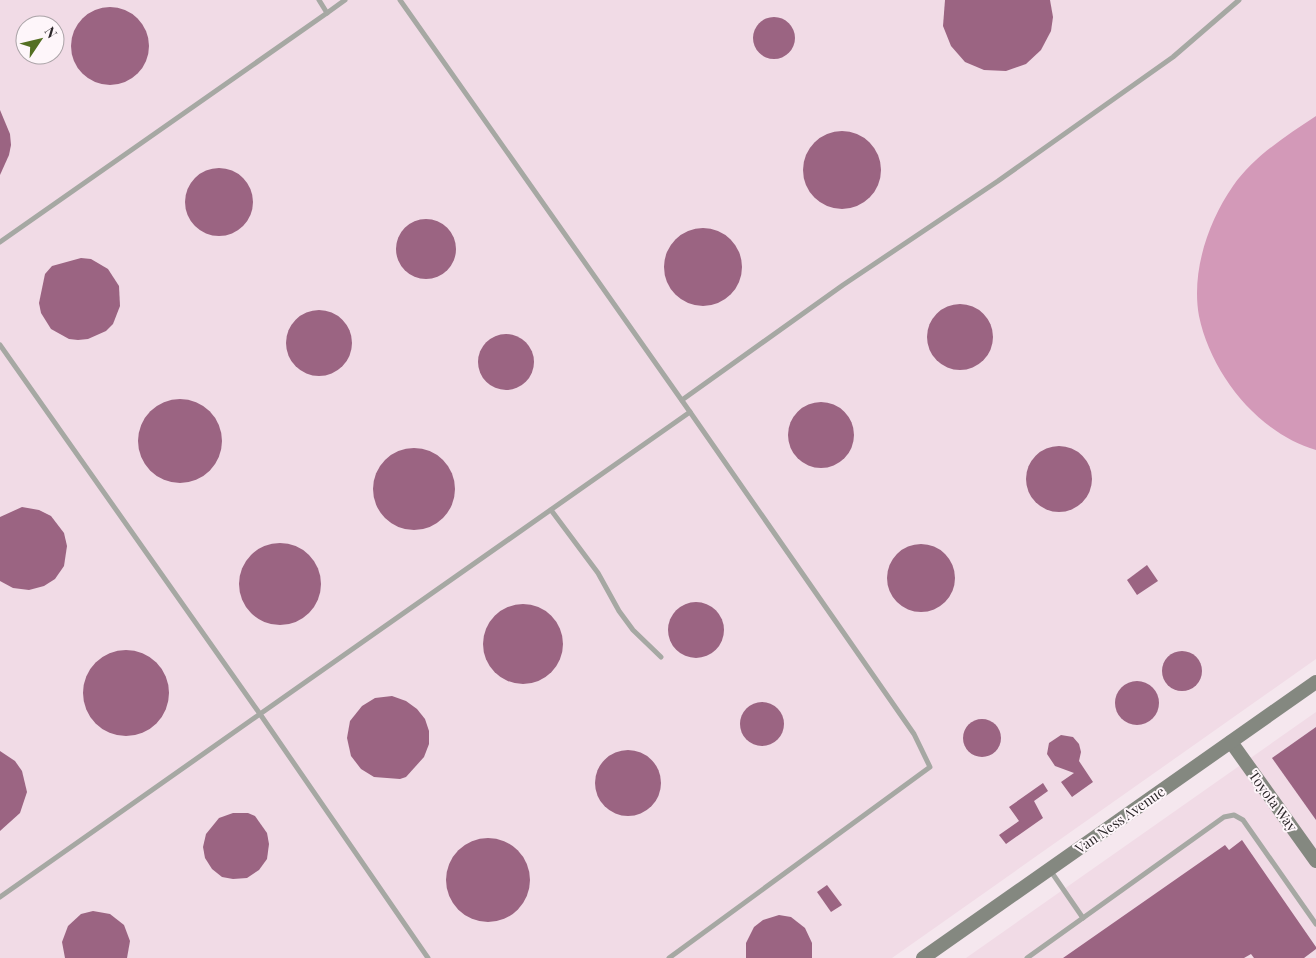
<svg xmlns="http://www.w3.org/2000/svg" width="1316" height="958" font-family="'Playfair Display',serif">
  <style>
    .built { fill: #f1dbe6; fill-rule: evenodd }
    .water { fill: #d399b8 }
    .building { fill: #9b6482 }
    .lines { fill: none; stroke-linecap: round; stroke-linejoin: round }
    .lane { stroke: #a6a8a3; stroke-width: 5 }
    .secondary { stroke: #848880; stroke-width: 14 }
    .labels { text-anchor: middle; stroke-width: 4; stroke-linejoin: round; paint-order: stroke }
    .street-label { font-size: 14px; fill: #2c272a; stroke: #fef6fa }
  </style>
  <rect width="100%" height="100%" fill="#f5e7ee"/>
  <g class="built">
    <path d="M0,0H1316V659L892,958H0ZM25,25H55V55H25Z"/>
    <path d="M1316,712V958H966Z"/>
  </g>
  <path class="water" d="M1316,116V450C1258,433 1211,374 1199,316C1191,272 1208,222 1233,186C1254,156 1286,136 1316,116Z"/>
  <g class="building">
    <path d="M945,0H1050L1053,17L1051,31L1041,50L1026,64L1006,71L984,70L965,62L951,46L943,26Z"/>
    <circle cx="110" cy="46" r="39"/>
    <circle cx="774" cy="38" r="21"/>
    <path d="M0,110L10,134L11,145L9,155L0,175Z"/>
    <circle cx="842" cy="170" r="39"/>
    <circle cx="219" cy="202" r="34"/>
    <circle cx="426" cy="249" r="30"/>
    <circle cx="703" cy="267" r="39"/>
    <path d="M81,258L91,259L108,269L119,286L120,306L113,324L106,331L88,339L78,340L69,339L51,329L41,313L39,303L45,274L52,266Z"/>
    <circle cx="960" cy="337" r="33"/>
    <circle cx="319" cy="343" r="33"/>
    <circle cx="506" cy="362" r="28"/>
    <circle cx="180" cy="441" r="42"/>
    <circle cx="821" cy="435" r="33"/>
    <circle cx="1059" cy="479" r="33"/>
    <circle cx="414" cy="489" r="41"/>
    <path d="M22,507L39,510L51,516L64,533L67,546L64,566L55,579L44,586L29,590L13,588L0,581V517Z"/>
    <circle cx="280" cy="584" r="41"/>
    <circle cx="921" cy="578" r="34"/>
    <path d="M1147,565L1158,581L1137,595L1127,580Z"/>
    <circle cx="696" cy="630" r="28"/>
    <circle cx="523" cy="644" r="40"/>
    <circle cx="126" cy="693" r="43"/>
    <circle cx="1182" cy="671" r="20"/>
    <circle cx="1137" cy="703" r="22"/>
    <path d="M392,696L406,701L417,709L425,719L429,731V744L424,757L406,777L400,779L374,777L361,769L351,756L347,738L350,721L362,706L375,698Z"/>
    <circle cx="762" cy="724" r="22"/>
    <circle cx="982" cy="738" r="19"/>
    <path d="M1316,727V820L1272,758Z"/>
    <path d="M1061,735L1073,737L1079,744L1081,752L1079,761L1093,782L1072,797L1061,782L1074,773L1055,766L1047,754L1049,743Z"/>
    <circle cx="628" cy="783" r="33"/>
    <path d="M0,751L15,761L22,771L27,792L20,813L0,831Z"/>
    <path d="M1043,783L1048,791L1034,801L1043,818L1006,844L999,835L1019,821L1009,807Z"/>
    <path d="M248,813L255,816L267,833L269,844L267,859L259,870L247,878L233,879L222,877L212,869L205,858L203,847L206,834L219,818L233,813Z"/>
    <circle cx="488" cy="880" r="42"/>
    <path d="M1242,840L1316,947V949L1304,958H1254L1251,954L1244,958H1063L1225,845L1229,850Z"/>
    <path d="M827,885L842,905L831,912L817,892Z"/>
    <path d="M93,911L110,914L124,925L130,941L127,958H65L62,942L68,926L81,914Z"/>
    <path d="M779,915L791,917L805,928L812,943V958H746V943L754,927L763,920Z"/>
  </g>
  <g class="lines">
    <g class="lane">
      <path d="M319,0L327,13L345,0"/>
      <path d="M400,0L690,412L260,714L428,958"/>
      <path d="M0,242L327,13"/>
      <path d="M0,345L260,714L0,897"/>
      <path d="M682,400L843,285L998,181L1173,57L1239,0"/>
      <path d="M551,510L598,573L619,611L633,630L661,657"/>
      <path d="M1050,870L1083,918"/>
      <path d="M669,958L930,767L914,734L690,412"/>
      <path d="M1027,958L1224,817L1234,815L1243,820L1316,924"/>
    </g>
    <g class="secondary">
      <path d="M1231,742L1316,861"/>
      <path d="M923,958L1316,682"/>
    </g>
  </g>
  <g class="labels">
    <g class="street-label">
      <text transform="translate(1273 801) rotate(54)" y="5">Toyota Way</text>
      <text transform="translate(1120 820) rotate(-35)" y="5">Van Ness Avenue</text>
    </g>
  </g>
  <g transform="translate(40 40) rotate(55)"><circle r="24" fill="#fef6fa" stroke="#aaa3a7"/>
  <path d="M0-4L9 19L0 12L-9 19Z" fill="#546f22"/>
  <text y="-8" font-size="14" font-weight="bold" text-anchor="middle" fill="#2c272a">N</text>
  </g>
</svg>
